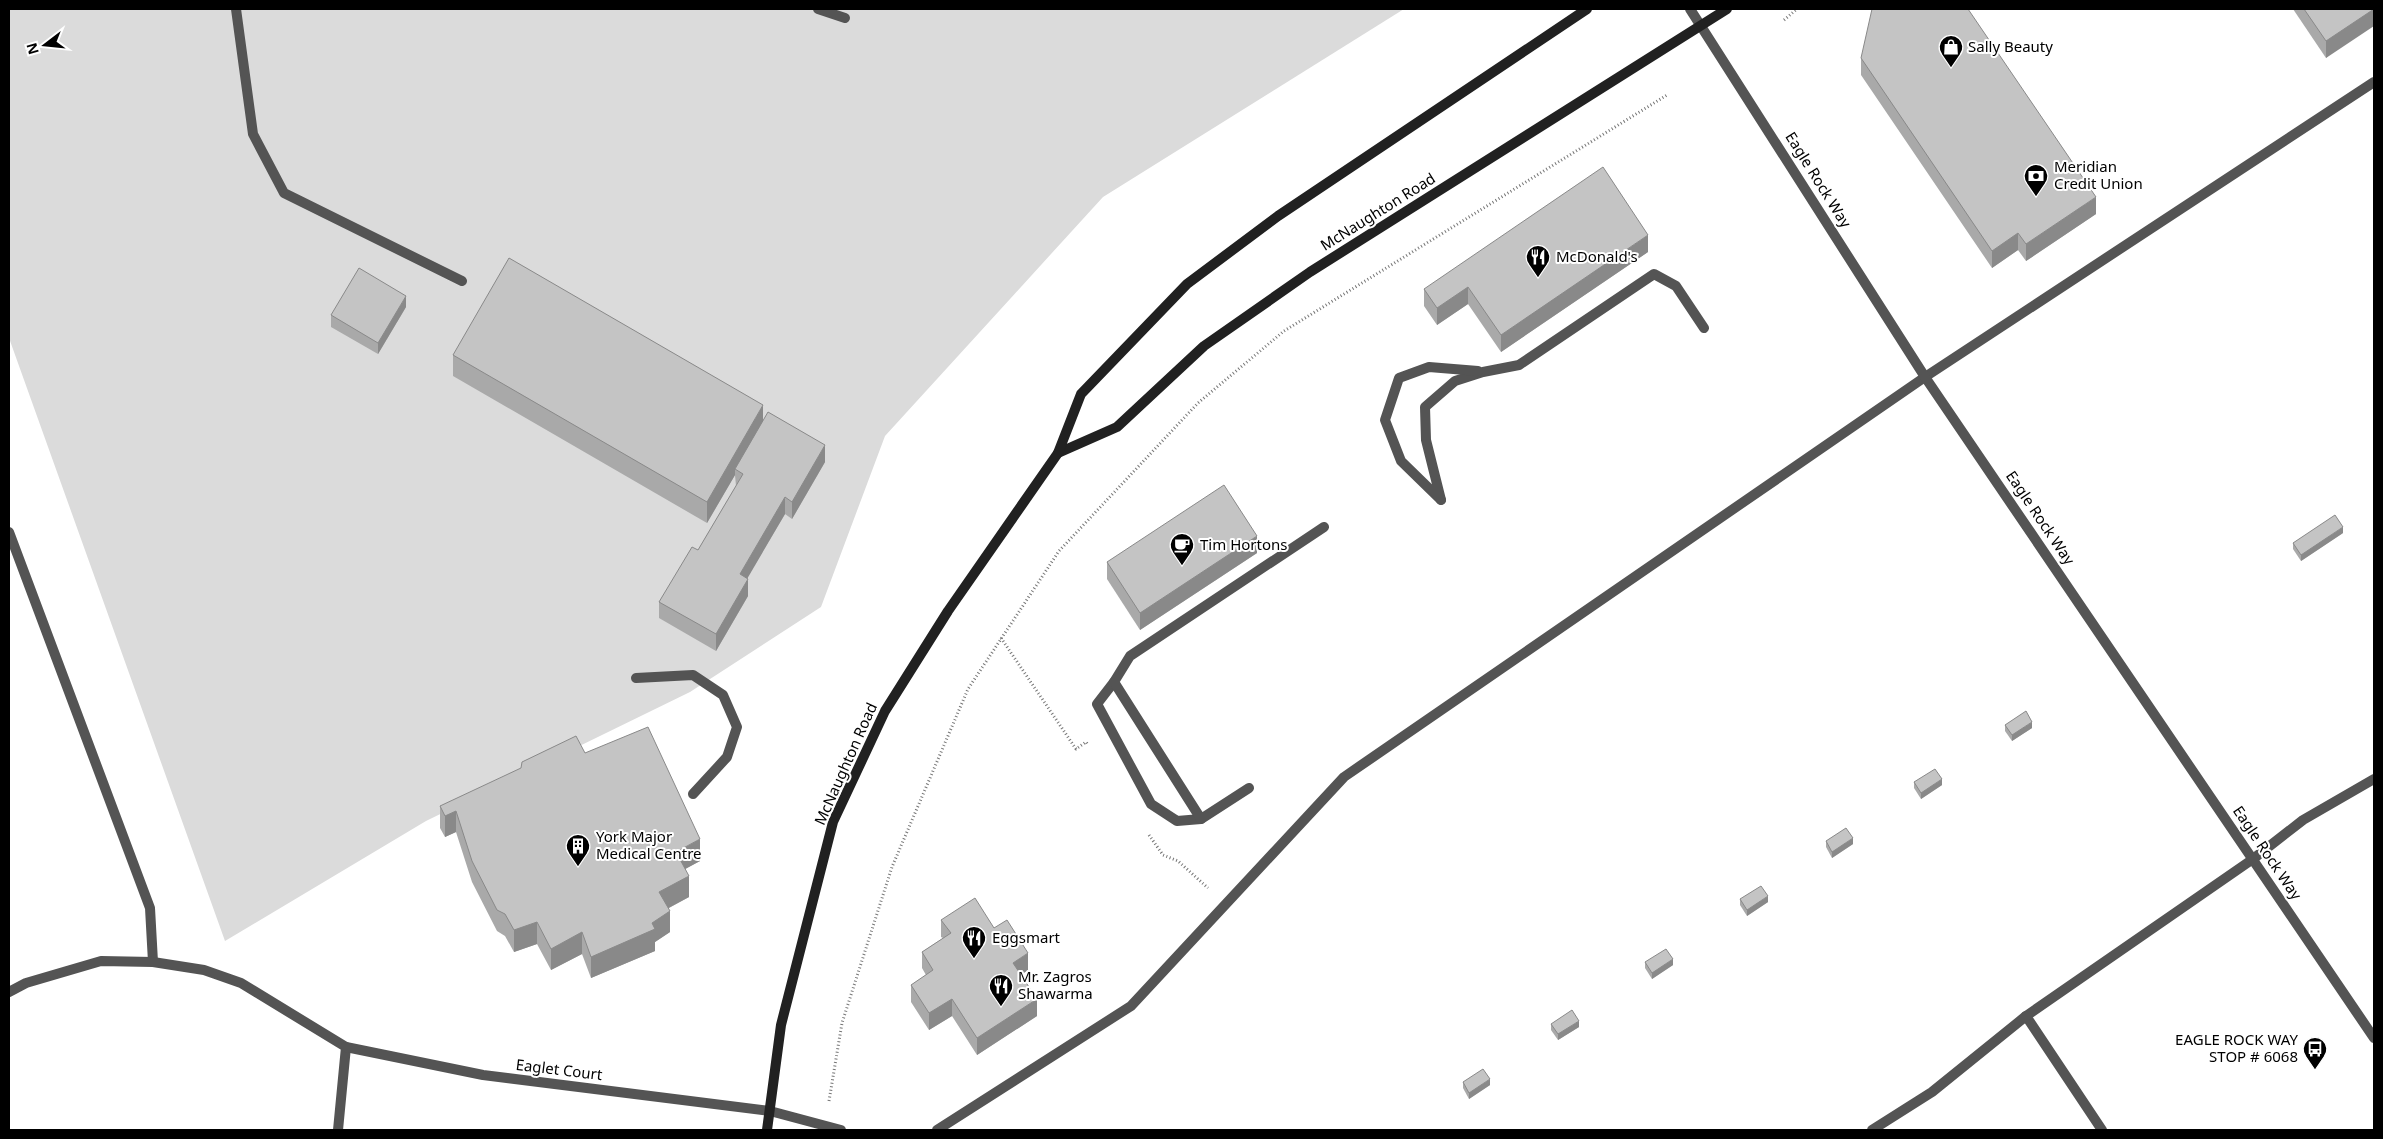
<svg xmlns="http://www.w3.org/2000/svg" width="2383" height="1139" font-family="'Noto Sans',sans-serif">
  <style>
    .green { fill: #dbdbdb }
    .lines { fill: none; stroke-linecap: round; stroke-linejoin: round }
    .path { stroke: #767676; stroke-width: 3; stroke-dasharray: 1 2.5; stroke-linecap: butt }
    .lane { stroke: #545454; stroke-width: 10 }
    .street { stroke: #545454; stroke-width: 10 }
    .secondary { stroke: #212121; stroke-width: 10 }
    .wall { fill: #a9a9a9 }
    .shaded-wall { fill: #898989 }
    .building { fill: #c4c4c4; stroke: #898989 }
    .labels { text-anchor: middle; stroke-width: 4; stroke-linejoin: round; paint-order: stroke }
    .poi-label { font-size: 15px; fill: #000; stroke: #fff; text-anchor: start }
    .street-label { font-size: 15px; fill: #000; stroke: #fff }
  </style>
  <rect width="100%" height="100%" fill="#fff"/>
  <path class="green" d="M9,9H1404L1103,197L885,436L821,607L690,692L426,821L225,941L9,338Z"/>
  <g class="lines">
    <g class="path">
      <path d="M1784,20L1797,9"/>
      <path d="M1001,638L1076,749L1086,742L1088,745"/>
      <path d="M1149,835L1163,855L1178,861L1208,888"/>
      <path d="M829,1101L842,1023L892,867L968,689L1059,551L1198,403L1284,331L1667,95"/>
    </g>
    <g class="lane">
      <path d="M236,9L253,134L284,193L462,281"/>
      <path d="M818,9L845,18"/>
      <path d="M1441,500L1426,440L1425,407L1455,381L1483,372L1519,365L1654,274L1676,286L1704,328"/>
      <path d="M1441,500L1401,461L1385,420L1399,378L1429,367L1478,371"/>
      <path d="M9,532L150,908L153,962"/>
      <path d="M636,678L693,675L723,695L737,727L727,757L693,794"/>
      <path d="M1114,682L1097,704L1151,804L1177,821L1201,819"/>
      <path d="M1249,788L1201,819L1114,682L1130,656L1324,527"/>
      <path d="M9,992L26,983L101,961L153,962L204,970L241,983L346,1047L338,1130"/>
      <path d="M2026,1016L2102,1130"/>
      <path d="M770,1111L841,1130"/>
      <path d="M937,1130L1131,1006L1344,777L1925,377L2374,82"/>
      <path d="M1872,1130L1932,1092L2026,1016L2253,859L2303,820L2374,779"/>
    </g>
    <g class="street">
      <path d="M1690,9L1925,377L2374,1038"/>
      <path d="M346,1047L483,1075L770,1111"/>
    </g>
    <g class="secondary">
      <path d="M1058,453L1117,427L1204,346L1310,272L1727,9"/>
      <path d="M767,1130L781,1025L833,822L885,711L948,611L1058,453L1081,394L1187,284L1278,216L1587,9"/>
    </g>
  </g>
  <g class="wall">
    <path d="M2293,9H2374L2326,58Z"/>
    <path d="M1861,58L2096,214L2026,261L2018,250L1992,268L1861,75Z"/>
    <path d="M1648,252L1501,352L1468,304L1437,325L1424,306V289Z"/>
    <path d="M406,307L378,354L331,327V315Z"/>
    <path d="M453,355L763,421L825,462L792,519L785,514L747,578L748,596L716,651L659,618V602L698,550L736,486L735,475L707,523L453,376Z"/>
    <path d="M2343,533L2301,561L2293,549V543Z"/>
    <path d="M1257,553L1140,630L1107,579V562Z"/>
    <path d="M2005,725L2032,728L2012,741L2005,731Z"/>
    <path d="M585,753L700,861L685,869L689,897L669,908L670,932L655,942V951L591,978L582,954L551,970L537,944L514,952L505,936L497,931L472,882L456,832L445,837L440,828V806Z"/>
    <path d="M1914,782L1942,785L1921,799L1914,788Z"/>
    <path d="M1826,841L1853,844L1832,858L1826,847Z"/>
    <path d="M1740,899L1768,902L1747,916L1740,905Z"/>
    <path d="M941,920L994,928L1028,970L1021,975L1037,1016L977,1055L952,1016L929,1030L911,1002V985L926,975L922,968V952L943,938L941,937Z"/>
    <path d="M1645,962L1673,965L1652,979L1645,968Z"/>
    <path d="M1551,1024L1579,1027L1558,1040L1551,1030Z"/>
    <path d="M1463,1082L1490,1085L1469,1099L1463,1088Z"/>
  </g>
  <g class="shaded-wall">
    <path d="M2374,9V26L2326,58V41Z"/>
    <path d="M2096,197V214L2026,261V244Z"/>
    <path d="M2018,233V250L1992,268V251Z"/>
    <path d="M1648,235V252L1501,352V335Z"/>
    <path d="M1468,287V304L1437,325V308Z"/>
    <path d="M406,296V307L378,354V343Z"/>
    <path d="M763,405V427L735,469V475L707,523V502Z"/>
    <path d="M825,445V462L792,519V502Z"/>
    <path d="M785,497V514L740,591V574Z"/>
    <path d="M2343,527V533L2301,561V555Z"/>
    <path d="M1257,536V553L1140,630V613Z"/>
    <path d="M748,579V596L716,651V634Z"/>
    <path d="M2032,722V728L2012,741V735Z"/>
    <path d="M1942,779V785L1921,799V793Z"/>
    <path d="M456,811V832L445,837V816Z"/>
    <path d="M1853,838V844L1832,858V852Z"/>
    <path d="M700,839V861L676,874V852Z"/>
    <path d="M689,876V897L659,913V892Z"/>
    <path d="M1768,896V902L1747,916V910Z"/>
    <path d="M670,911V932L655,942V951L591,978V957L652,923Z"/>
    <path d="M537,922V944L514,952V930Z"/>
    <path d="M582,932V954L551,970V949Z"/>
    <path d="M1028,953V970L1013,980V963Z"/>
    <path d="M1673,959V965L1652,979V973Z"/>
    <path d="M952,999V1016L929,1030V1013Z"/>
    <path d="M1037,999V1016L977,1055V1038Z"/>
    <path d="M1579,1021V1027L1558,1040V1034Z"/>
    <path d="M1490,1079V1085L1469,1099V1093Z"/>
  </g>
  <g class="building">
    <path d="M1872,9H1968L2096,197L2026,244L2018,233L1992,251L1861,58Z"/>
    <path d="M2304,9H2374L2326,41Z"/>
    <path d="M1603,167L1648,235L1501,335L1468,287L1437,308L1424,289Z"/>
    <path d="M509,258L763,405L707,502L453,355Z"/>
    <path d="M359,268L406,296L378,343L331,315Z"/>
    <path d="M768,412L825,445L792,502L785,497L740,574L748,579L716,634L659,602L692,547L698,550L743,474L735,469Z"/>
    <path d="M1224,485L1257,536L1140,613L1107,562Z"/>
    <path d="M2335,515L2343,527L2301,555L2293,543Z"/>
    <path d="M2026,711L2032,722L2012,735L2005,725Z"/>
    <path d="M648,727L700,839L676,852L689,876L659,892L670,911L652,923L655,929L591,957L582,932L551,949L537,922L514,930L505,914L497,910L472,861L456,811L445,816L440,806L521,768L522,762L576,736L585,753Z"/>
    <path d="M1935,769L1942,779L1921,793L1914,782Z"/>
    <path d="M1846,828L1853,838L1832,852L1826,841Z"/>
    <path d="M1761,886L1768,896L1747,910L1740,899Z"/>
    <path d="M975,898L994,928L1007,920L1028,953L1013,963L1037,999L977,1038L952,999L929,1013L911,985L933,970L922,952L951,933L941,920Z"/>
    <path d="M1666,949L1673,959L1652,973L1645,962Z"/>
    <path d="M1572,1010L1579,1021L1558,1034L1551,1024Z"/>
    <path d="M1483,1069L1490,1079L1469,1093L1463,1082Z"/>
  </g>
  <defs>
    <g id="shop-pin" transform="scale(1.25)"><path d="M0 17L-7.5 6A9.5 9.5 0 1 1 7.5 6Z" fill="#000" stroke="#fff"/><path d="M-5-2.5h2.3a2.7 3.5 0 0 1 5.4 0H5L5.5 6h-11ZM-1.5-2.5h3a1.5 2.3 0 0 0-3 0Z" fill="#fff"/></g>
    <g id="bank-pin" transform="scale(1.25)"><path d="M0 17L-7.5 6A9.5 9.5 0 1 1 7.5 6Z" fill="#000" stroke="#fff"/><path d="M-6-4H6V4H-6ZM0-2.3a2.3 2.3 0 1 0 0 4.6a2.3 2.3 0 1 0 0-4.6Z" fill="#fff"/></g>
    <g id="restaurant-pin" transform="scale(1.25)"><path d="M0 17L-7.5 6A9.5 9.5 0 1 1 7.5 6Z" fill="#000" stroke="#fff"/><path d="M-5-6h1v4h1v-4h1v4h1v-4h1v5L-1.5 .5V6h-2V.5L-5-1ZM5-6V6H3V1.5H1.5Q1.5-4 5-6Z" fill="#fff"/></g>
    <g id="cafe-pin" transform="scale(1.25)"><path d="M0 17L-7.5 6A9.5 9.5 0 1 1 7.5 6Z" fill="#000" stroke="#fff"/><path d="M-5.5-4.5H6V0H3Q3 3.5 0 3.5H-2.5Q-5.5 3.5-5.5 0ZM3-3.2v2h1.7v-2ZM-6 4.5H4V6H-6Z" fill="#fff"/></g>
    <g id="building-pin" transform="scale(1.25)"><path d="M0 17L-7.5 6A9.5 9.5 0 1 1 7.5 6Z" fill="#000" stroke="#fff"/><path d="M-4-6H4V6H1V3H-1V6H-4ZM-2.5-4.3h1.7v1.8h-1.7ZM.8-4.3h1.7v1.8H.8ZM-2.5-1h1.7V.8h-1.7ZM.8-1h1.7V.8H.8Z" fill="#fff"/></g>
    <g id="bus-pin" transform="scale(1.25)"><path d="M0 17L-7.5 6A9.5 9.5 0 1 1 7.5 6Z" fill="#000" stroke="#fff"/><path d="M-5-6H5V4H4V6H2V4H-2V6H-4V4H-5ZM-3.5-4V0h7V-4ZM-3.5 1.2v1.5H-2V1.2ZM2 1.2v1.5H3.5V1.2Z" fill="#fff"/></g>
  </defs>
  <g fill-rule="evenodd">
    <use href="#shop-pin" x="1951" y="47"/>
    <use href="#bank-pin" x="2036" y="176"/>
    <use href="#restaurant-pin" x="1538" y="257"/>
    <use href="#cafe-pin" x="1182" y="545"/>
    <use href="#building-pin" x="578" y="846"/>
    <use href="#restaurant-pin" x="974" y="938"/>
    <use href="#restaurant-pin" x="1001" y="986"/>
    <use href="#bus-pin" x="2315" y="1049"/>
  </g>
  <g class="labels">
    <g class="poi-label">
      <text x="1968" y="52">Sally Beauty</text>
      <text x="2054" y="172">Meridian<tspan x="2054" dy="17">Credit Union</tspan></text>
      <text x="1556" y="262">McDonald's</text>
      <text x="1200" y="550">Tim Hortons</text>
      <text x="596" y="842">York Major<tspan x="596" dy="17">Medical Centre</tspan></text>
      <text x="992" y="943">Eggsmart</text>
      <text x="1018" y="982">Mr. Zagros<tspan x="1018" dy="17">Shawarma</tspan></text>
      <text x="2298" y="1045" text-anchor="end">EAGLE ROCK WAY<tspan x="2298" dy="17">STOP # 6068</tspan></text>
    </g>
    <g class="street-label">
      <text transform="translate(1818 180) rotate(58)" y="5">Eagle Rock Way</text>
      <text transform="translate(1378 212) rotate(-32)" y="5">McNaughton Road</text>
      <text transform="translate(2040 518) rotate(56)" y="5">Eagle Rock Way</text>
      <text transform="translate(846 764) rotate(-66)" y="5">McNaughton Road</text>
      <text transform="translate(2267 853) rotate(56)" y="5">Eagle Rock Way</text>
      <text transform="translate(559 1070) rotate(7)" y="5">Eaglet Court</text>
    </g>
  </g>
  <rect width="2383" height="1139" fill="none" stroke="#000000" stroke-width="20"/>
  <g transform="translate(45 45) rotate(254)" stroke="#ffffff" stroke-width="4" paint-order="stroke">
  <path d="M0-4L9 19L0 12L-9 19Z" fill="#000000"/>
  <text y="-8" font-size="14" font-weight="bold" text-anchor="middle" fill="#000000">N</text>
  </g>
</svg>
